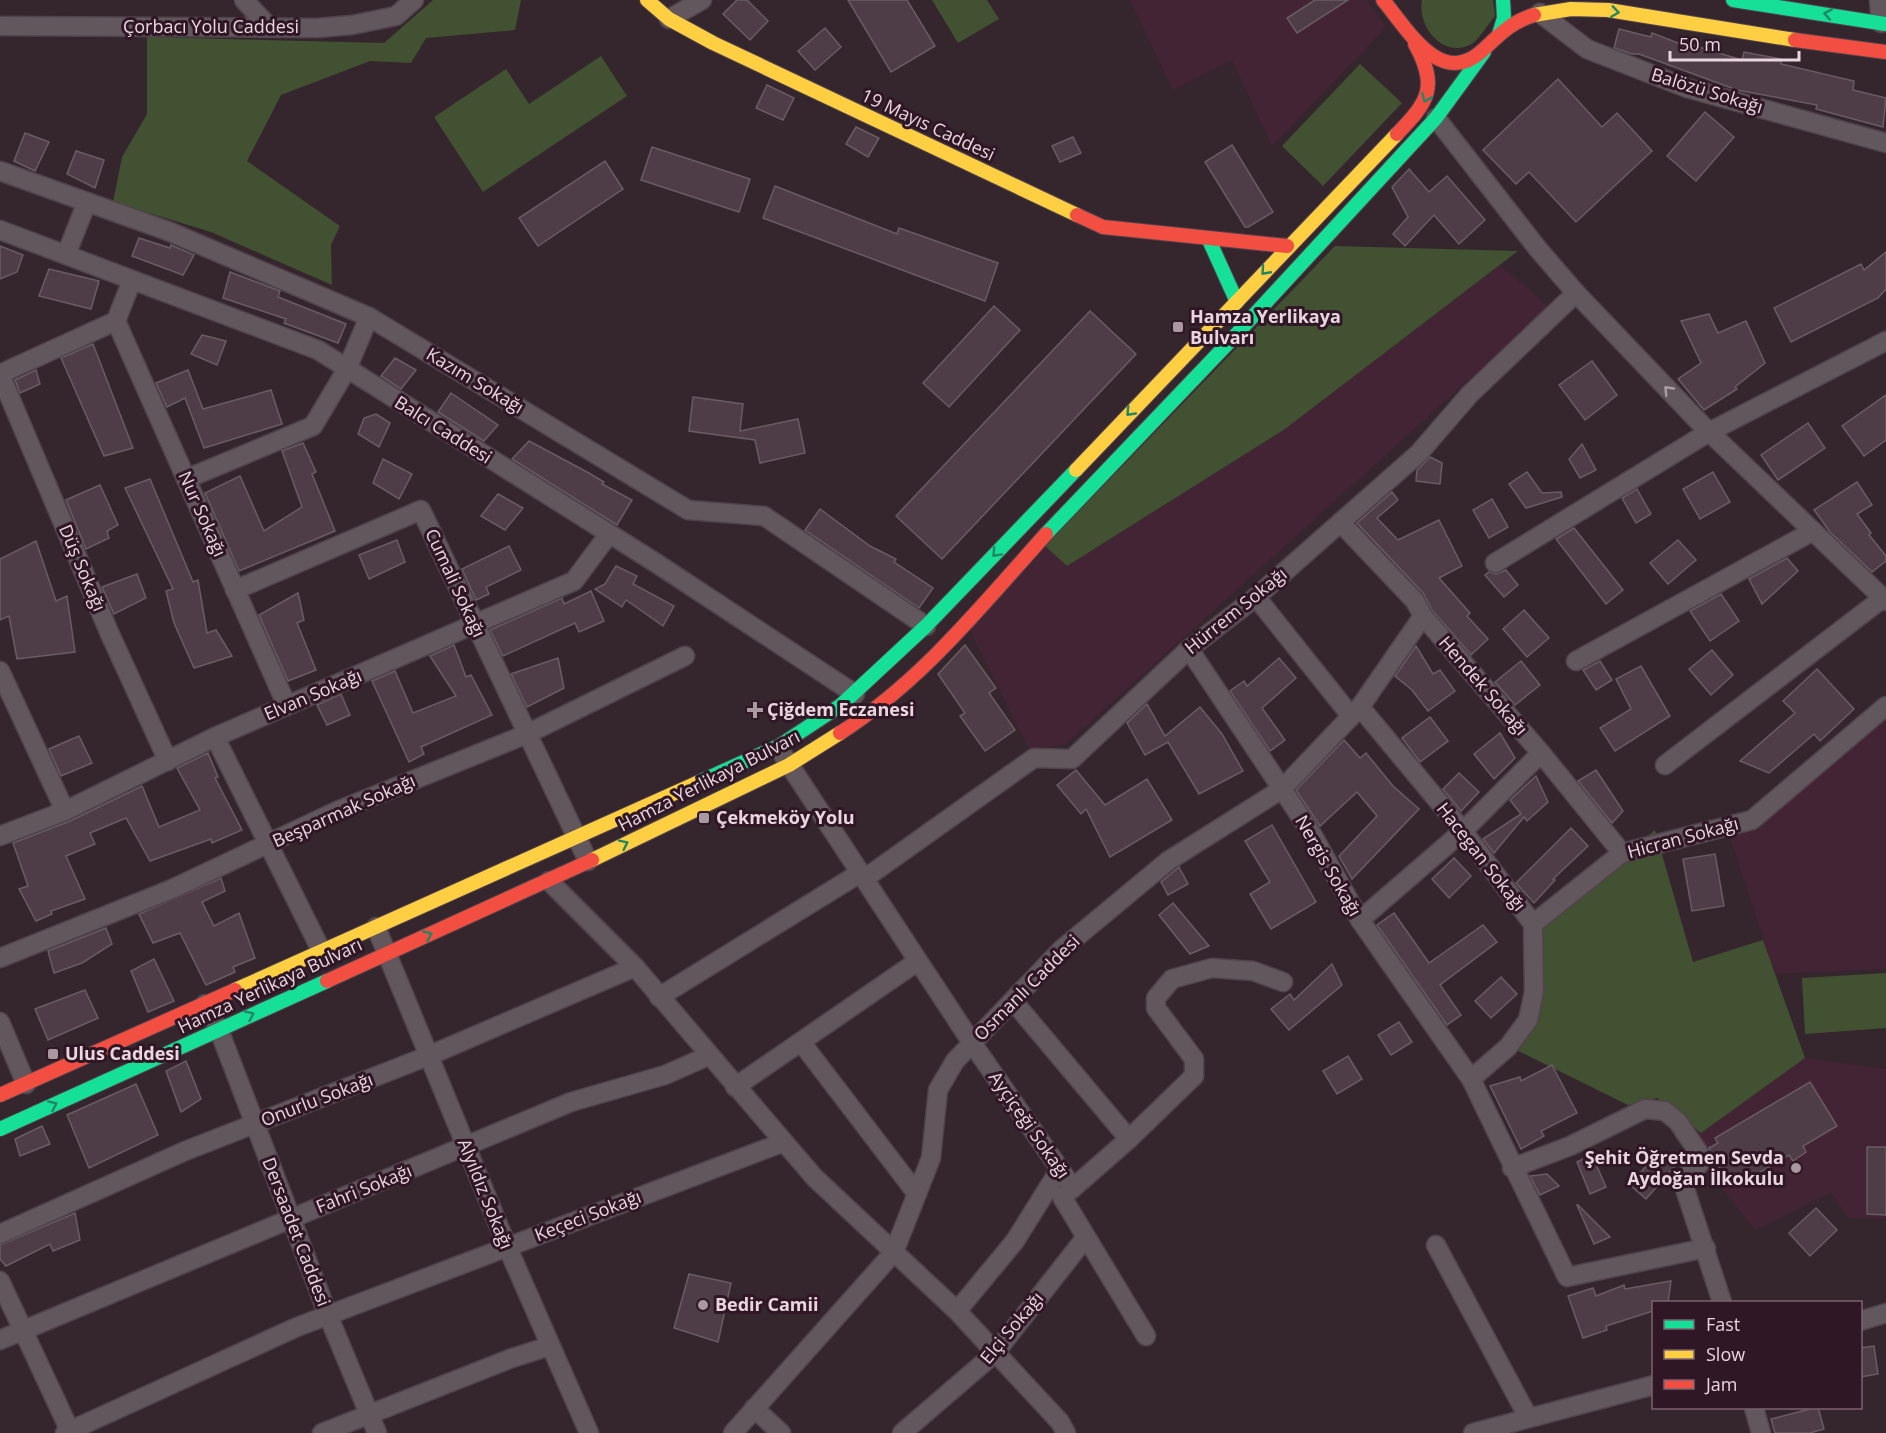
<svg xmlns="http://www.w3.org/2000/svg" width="1886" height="1433" font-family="'Open Sans',sans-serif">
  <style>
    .built { fill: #432435 }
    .green { fill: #415131 }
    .building { fill: #4e3d46; stroke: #695c63; stroke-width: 1.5 }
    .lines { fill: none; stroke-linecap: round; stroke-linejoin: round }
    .street-casing { stroke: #51434b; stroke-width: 21 }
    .fast-casing { stroke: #51434b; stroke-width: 16 }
    .slow-casing { stroke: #51434b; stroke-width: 16 }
    .jam-casing { stroke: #51434b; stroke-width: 16 }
    .street { stroke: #62575d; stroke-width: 18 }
    .fast { stroke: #16e098; stroke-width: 14 }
    .slow { stroke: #ffcf43; stroke-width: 14 }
    .jam { stroke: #f24e42; stroke-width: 14 }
    .oneway { stroke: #228664 }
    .oneway2 { stroke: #ac9da4 }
    .poi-dot { fill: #aa98a1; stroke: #301725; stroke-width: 2 }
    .labels { text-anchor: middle; stroke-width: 6; stroke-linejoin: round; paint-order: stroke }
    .street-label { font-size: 18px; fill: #e9d6df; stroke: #301725 }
    .poi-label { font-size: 18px; font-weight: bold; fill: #e9d6df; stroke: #301725; text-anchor: start }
  </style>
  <rect width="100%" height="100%" fill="#35262e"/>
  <g class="built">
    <path d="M1130,0H1367L1386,27L1272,146L1232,60L1173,90Z"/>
    <path d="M1500,265L1549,307L1065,745L1029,749L967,624L1045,546L1067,566L1285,429Z"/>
    <path d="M1886,699V969L1775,974L1730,838Z"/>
    <path d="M1805,1058L1886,1069V1219L1848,1218L1831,1192L1755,1230L1687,1143Z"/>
  </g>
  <g class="green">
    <path d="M433,0H521L515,30L426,38L411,63L370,61L281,95L247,161L340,226L331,245L332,285L211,232L113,202L122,157L147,114V37L384,43Z"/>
    <path d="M932,0H987L999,19L958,43Z"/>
    <path d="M1422,0H1493L1495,16C1488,24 1479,40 1470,45C1442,58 1417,26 1422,0Z"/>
    <path d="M601,56L627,96L483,192L434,117L506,69L529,104Z"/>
    <path d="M1360,64L1402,103L1323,186L1282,146Z"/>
    <path d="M1335,246L1518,251L1285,429L1067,566L1045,546Z"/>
    <path d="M1655,830L1693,962L1763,940L1805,1058L1701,1133L1657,1098L1628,1105L1508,1046L1538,1016L1530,933Z"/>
    <path d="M1886,973V1028L1805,1034L1802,978Z"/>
  </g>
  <g class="building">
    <path d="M737,0H747L768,21L750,40L723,14Z"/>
    <path d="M848,0H907L935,46L891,72Z"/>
    <path d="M1315,0H1348L1297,33L1287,18Z"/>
    <path d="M825,28L841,47L815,70L798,51Z"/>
    <path d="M1619,29L1651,37L1652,33L1691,48L1692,45L1742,60L1744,52L1781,59V64L1854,81L1853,90L1886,98L1883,127L1816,109L1817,105L1737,90L1639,54H1632L1614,48Z"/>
    <path d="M1558,79L1602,127L1617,113L1652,151L1576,222L1529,172L1516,184L1483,150Z"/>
    <path d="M767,85L794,98L783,120L756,108Z"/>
    <path d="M1705,112L1734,137L1696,181L1667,156Z"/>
    <path d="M856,127L879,138L868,157L846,144Z"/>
    <path d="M25,133L49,142L35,171L14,161Z"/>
    <path d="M1073,137L1081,153L1060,162L1052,146Z"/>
    <path d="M1232,145L1273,212L1248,227H1245L1205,162Z"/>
    <path d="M652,147L750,179L739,212L641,180Z"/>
    <path d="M76,151L104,160L95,188L67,174Z"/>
    <path d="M605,161L623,189L538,246L519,218Z"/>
    <path d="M1409,169L1429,192L1447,176L1485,220L1459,244L1434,215L1405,246L1393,234L1408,217L1392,187Z"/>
    <path d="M775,186L897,234L899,228L998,263L985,301L763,218Z"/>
    <path d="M139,238L170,248L171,245L194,255L183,275L132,256Z"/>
    <path d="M0,246L23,255L17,272L0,279Z"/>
    <path d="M1886,252V289L1878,298L1791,342L1774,308L1861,264L1864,270Z"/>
    <path d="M49,269L99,281L91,309L39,296Z"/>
    <path d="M230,272L280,291L278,297L346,324L338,343L284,323L286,319L223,298Z"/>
    <path d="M994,306L1020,330L949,407L923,383Z"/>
    <path d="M1090,311L1136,354L942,559L896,516Z"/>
    <path d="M1709,314L1718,333L1746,321L1765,363L1735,387L1737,389L1704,410L1678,379L1701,363L1681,321Z"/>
    <path d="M202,335L226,341L217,365L191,354Z"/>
    <path d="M93,344L133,448L104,456L61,358Z"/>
    <path d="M395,358L416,370L401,389L381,376Z"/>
    <path d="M1592,361L1617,395L1585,420L1559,385Z"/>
    <path d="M36,370L40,384L20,393L15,380Z"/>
    <path d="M188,370L203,409L271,390L282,424L204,448L185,398L167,407L156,383Z"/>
    <path d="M451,393L498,425L484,441L438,412Z"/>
    <path d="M1886,395V440L1864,456L1842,426Z"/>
    <path d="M693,397L743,404L740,431L798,419L805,453L760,463L755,440L689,431Z"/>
    <path d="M376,414L390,423L379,447L358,434L364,418Z"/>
    <path d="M1808,423L1825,448L1778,480L1761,455Z"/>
    <path d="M529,441L587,472L604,482L602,484L632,500L617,525L512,459Z"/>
    <path d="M303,443L316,472L312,474L335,531L239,571L205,493L240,476L264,531L302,507L282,451Z"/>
    <path d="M1582,444L1596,470L1580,478L1569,459Z"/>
    <path d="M1430,457L1442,463L1440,484L1416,481L1417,470Z"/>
    <path d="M383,459L412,474L399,499L373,483Z"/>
    <path d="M1527,472L1542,493L1561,492L1562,497L1526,508L1509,484Z"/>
    <path d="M1713,472L1730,502L1700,519L1683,489Z"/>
    <path d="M150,479L193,582L198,580L207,633L216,630L232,656L194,668L174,623L166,591L173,589L125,488Z"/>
    <path d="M1857,482L1872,505L1857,514L1871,533L1869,535L1886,556V561L1872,572L1830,532L1814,510Z"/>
    <path d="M100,485L118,525L107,531L109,538L86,549L66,500Z"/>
    <path d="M1637,489L1651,514L1636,523L1622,498Z"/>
    <path d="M1392,492L1398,500L1377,518L1398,540L1439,520L1462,566L1439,578L1470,613L1467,616L1488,639L1471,655L1432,610L1423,593L1357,523Z"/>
    <path d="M498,494L523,508L505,530L481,516Z"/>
    <path d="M1492,499L1508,527L1489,538L1473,510Z"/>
    <path d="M820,509L870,546L896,559L894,562L933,588L919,608L805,530Z"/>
    <path d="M1574,528L1623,590L1606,604L1556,539Z"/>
    <path d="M397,540L405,562L369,579L359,555Z"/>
    <path d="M1678,540L1696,560L1668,584L1650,563Z"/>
    <path d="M36,541L56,601L67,596L75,652L17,659L9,616L0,620V559Z"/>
    <path d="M509,546L521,570L486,587L489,594L476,600L462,569Z"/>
    <path d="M1787,558L1798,571L1762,604L1749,579Z"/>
    <path d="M616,566L637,576L633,584L674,606L663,626L626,600L622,607L595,589L605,584Z"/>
    <path d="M1506,570L1518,585L1504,597L1485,575L1489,572L1496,574Z"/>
    <path d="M137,574L146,598L114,614L102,587Z"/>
    <path d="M591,591L604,621L579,632L575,623L503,656L490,630L562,598L564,604Z"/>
    <path d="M298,593L304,620L297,623L316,670L288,681L259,615Z"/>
    <path d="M1721,594L1739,621L1710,641L1690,611Z"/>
    <path d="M1524,610L1549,638L1527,657L1503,629Z"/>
    <path d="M454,645L466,677L471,675L492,715L421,747L424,754L409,762L372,681L395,671L413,713L456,696L430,656Z"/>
    <path d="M965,645L996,688L989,693L1015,730L985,751L960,716L965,713L938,674Z"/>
    <path d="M1416,646L1433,674L1440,670L1455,691L1428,711L1412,690L1395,676Z"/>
    <path d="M1712,650L1733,675L1711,695L1689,669Z"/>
    <path d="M558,658L564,688L527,707L511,674Z"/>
    <path d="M1279,658L1296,678L1262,708L1285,740L1270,751L1230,691L1244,681L1247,686Z"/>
    <path d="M1521,661L1540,685L1515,705L1495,682Z"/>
    <path d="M1600,661L1612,680L1596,690L1583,670Z"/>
    <path d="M1641,666L1670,716L1615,751L1600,728L1631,709L1616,679Z"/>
    <path d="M1817,669L1854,709L1820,741L1814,734L1769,773L1740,761L1795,713L1783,701Z"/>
    <path d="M341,694L350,715L327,725L317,705Z"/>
    <path d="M1147,704L1165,736L1200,707L1222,734L1243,771L1199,794L1168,742L1145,755L1127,723Z"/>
    <path d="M1430,717L1448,741L1420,762L1402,738Z"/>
    <path d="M1500,733L1515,758L1494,779L1474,754Z"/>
    <path d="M79,736L92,763L61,776L49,749Z"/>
    <path d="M1344,740L1360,758L1366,753L1393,786L1419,809L1352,879L1339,856L1377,816L1357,792L1320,826L1296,790Z"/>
    <path d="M208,753L218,777L215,778L242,830L212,843L211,839L150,861L126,818L90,833L95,844L66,856L85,899L51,911L52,914L36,921L19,889L28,886L13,843L70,821L142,786L159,827L200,810L177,768Z"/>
    <path d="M1076,770L1105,805L1147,779L1172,820L1110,857L1086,809L1081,814L1057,785Z"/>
    <path d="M1596,770L1623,811L1612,823L1578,781Z"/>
    <path d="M1459,773L1479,792L1461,811L1443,789Z"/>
    <path d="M1536,776L1548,802L1527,821L1524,817L1494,853L1483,839L1521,814L1510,800Z"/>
    <path d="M1272,825L1316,902L1271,929L1250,894L1270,882L1245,841Z"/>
    <path d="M1571,828L1588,846L1553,879L1555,880L1534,903L1516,883Z"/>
    <path d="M1715,854L1724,906L1692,911L1683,859Z"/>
    <path d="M1454,858L1471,876L1449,898L1432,879Z"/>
    <path d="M1179,867L1188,884L1168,895L1161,882Z"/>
    <path d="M221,878L225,891L202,902L214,926L239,913L255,958L233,967L235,972L206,985L180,933L153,943L139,914Z"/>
    <path d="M1173,903L1209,946L1190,954L1159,915Z"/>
    <path d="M1394,913L1429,963L1483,925L1497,942L1440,985L1461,1015L1447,1025L1377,925Z"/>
    <path d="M106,928L112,944L82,963L54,973L48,951Z"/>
    <path d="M154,959L174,1001L148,1012L131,971Z"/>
    <path d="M1332,964L1342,985L1289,1030L1271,1009L1290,994L1294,1000Z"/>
    <path d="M1501,977L1517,994L1491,1018L1475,1001Z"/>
    <path d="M85,990L98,1018L48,1040L35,1009Z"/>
    <path d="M1399,1022L1412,1042L1391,1055L1378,1035Z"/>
    <path d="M1348,1056L1362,1079L1337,1094L1323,1071Z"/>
    <path d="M186,1061L201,1099L181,1112L166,1071Z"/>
    <path d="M1552,1065L1577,1113L1541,1131L1544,1136L1521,1149L1490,1086L1520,1077L1521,1081Z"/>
    <path d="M1810,1082L1837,1126L1803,1146L1806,1152L1793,1161L1789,1155L1742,1183L1739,1178L1728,1184L1709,1148L1718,1143L1715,1138Z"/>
    <path d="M136,1084L158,1135L89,1168L67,1115Z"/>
    <path d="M42,1126L50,1144L20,1156L15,1139Z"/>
    <path d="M1867,1147H1886V1215L1867,1214Z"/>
    <path d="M1659,1151L1676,1165L1646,1199L1630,1185Z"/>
    <path d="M1592,1155L1606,1187L1590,1194L1577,1162Z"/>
    <path d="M1547,1174L1559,1186L1540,1195L1530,1176Z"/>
    <path d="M1577,1205H1578L1610,1237L1594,1244Z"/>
    <path d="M1816,1208L1837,1230L1810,1256L1789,1233Z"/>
    <path d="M75,1213L80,1240L53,1251L50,1244L6,1266L0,1259V1245Z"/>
    <path d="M689,1274L731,1283L718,1342L674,1328Z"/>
    <path d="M1671,1281L1668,1302H1653V1311L1606,1326L1607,1330L1583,1338L1568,1296L1593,1288L1596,1296L1624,1285L1625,1289Z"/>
    <path d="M1874,1346L1878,1374L1860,1377V1348Z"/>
    <path d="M1818,1407L1824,1429L1810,1433H1775L1771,1419Z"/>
  </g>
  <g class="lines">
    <g class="street-casing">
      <g id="street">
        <path d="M244,0L269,27"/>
        <path d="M1879,0L1881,23"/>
        <path d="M1540,13L1587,49L1687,88L1886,143"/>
        <path d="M669,19L702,0"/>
        <path d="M0,26L317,28L352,25L396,16L414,0"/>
        <path d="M1436,118L1538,249L1576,293L1702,425L1886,601"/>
        <path d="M0,171L168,231L369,317L688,510L764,516L926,626"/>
        <path d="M0,230L318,350L656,563L855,694"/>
        <path d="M66,255L87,202"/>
        <path d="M116,321L287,706"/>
        <path d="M0,374L109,632L168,761"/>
        <path d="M0,374L116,321L132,280"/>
        <path d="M186,479L313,426L347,369L369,317"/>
        <path d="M1341,523L1415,601L1423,616L1541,753L1622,853"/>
        <path d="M1495,563L1709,432L1886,341"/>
        <path d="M235,590L421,510L588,861"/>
        <path d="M1256,597L1351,716"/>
        <path d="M1189,649L1312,834L1360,920L1471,1079L1567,1277L1706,1248"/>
        <path d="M1576,661L1813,531"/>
        <path d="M0,671L65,811"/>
        <path d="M1360,707L1463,831L1533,924L1534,992L1528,1020L1508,1047L1471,1079"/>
        <path d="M215,737L322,952"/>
        <path d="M783,755L972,1043L1073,1188L1062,1197L1146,1336"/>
        <path d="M1665,765L1883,598"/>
        <path d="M0,836L65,811L215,737L574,581L609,534"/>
        <path d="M864,879L1034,758L1072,759L1189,649L1256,597L1419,453L1470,394L1576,293"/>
        <path d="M1360,920L1463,831L1541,753"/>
        <path d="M1533,924L1622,853L1752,820L1886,706"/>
        <path d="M376,927L507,1246L589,1433"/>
        <path d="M0,958L172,889L337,811L527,734L685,656"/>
        <path d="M659,997L860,873"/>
        <path d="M1013,1001L1129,1139"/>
        <path d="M205,1004L219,1030L328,1315L377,1433"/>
        <path d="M0,1022L26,1084"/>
        <path d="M801,1042L917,1194"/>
        <path d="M735,1087L918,961"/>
        <path d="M784,1142L815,1178L957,1311L1060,1422L1066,1433"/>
        <path d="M1512,1168L1570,1146L1645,1109L1665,1111L1678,1122L1703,1159C1698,1169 1686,1172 1683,1183L1722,1302"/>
        <path d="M1073,1188L1129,1139L1194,1076V1059L1156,1008V998L1172,979L1212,968L1253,971L1283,982"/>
        <path d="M0,1234L185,1151L428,1056L635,967"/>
        <path d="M1436,1245L1528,1417"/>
        <path d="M0,1281L71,1433"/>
        <path d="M957,1311L1015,1241L1060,1169"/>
        <path d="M1860,1321L1886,1313"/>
        <path d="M0,1340L571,1102L665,1075L708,1056"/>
        <path d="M754,1408L781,1433"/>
        <path d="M1754,1408L1761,1433"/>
        <path d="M65,1433L297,1327L784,1142L635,967L549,881"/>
        <path d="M322,1433L512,1358L550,1346"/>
        <path d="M733,1433L894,1252L931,1158L938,1090L955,1061L1062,949L1168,861L1282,789L1360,707L1423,616"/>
        <path d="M902,1433L995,1353L1086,1237"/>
        <path d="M1473,1433L1654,1385"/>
      </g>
    </g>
    <g class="fast-casing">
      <g id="fast">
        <path d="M1733,0L1886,24"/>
        <path d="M1499,34L1504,18L1503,0"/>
        <path d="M1209,240L1237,302"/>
        <path d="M1046,534L1232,339L1436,118L1484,52"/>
        <path d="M697,783L779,746L841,705L926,626L1076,470"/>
        <path d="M0,1129L327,981"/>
      </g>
    </g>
    <g class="slow-casing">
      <g id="slow">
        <path d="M647,0L669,19L713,43L1077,215"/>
        <path d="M1534,15L1571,9L1608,10L1795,40"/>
        <path d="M1076,470L1397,134"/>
        <path d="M592,860L789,765L840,733"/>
        <path d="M235,990L697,783"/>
      </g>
    </g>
    <g class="jam-casing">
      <g id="jam">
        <path d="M1383,0C1406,27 1440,89 1482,51C1499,35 1511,22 1534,15"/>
        <path d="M1795,40L1886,52"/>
        <path d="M1397,134C1428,102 1439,87 1415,44"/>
        <path d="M1077,215L1103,227L1287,246"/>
        <path d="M840,733C921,682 983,604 1046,534"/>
        <path d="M327,981L592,860"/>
        <path d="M0,1095L235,990"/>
      </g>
    </g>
    <use href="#street" class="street"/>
    <use href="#fast" class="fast"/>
    <use href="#slow" class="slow"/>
    <use href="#jam" class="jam"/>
  </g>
  <defs><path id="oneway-chevron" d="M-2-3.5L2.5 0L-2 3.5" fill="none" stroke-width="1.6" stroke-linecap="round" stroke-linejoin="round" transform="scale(1.5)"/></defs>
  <g class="oneway">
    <use href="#oneway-chevron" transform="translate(1615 12) rotate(8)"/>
    <use href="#oneway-chevron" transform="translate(1828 14) rotate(-170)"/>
    <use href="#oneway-chevron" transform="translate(1426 98) rotate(112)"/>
    <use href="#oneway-chevron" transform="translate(1265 271) rotate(132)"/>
    <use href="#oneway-chevron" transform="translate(1130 412) rotate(134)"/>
    <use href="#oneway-chevron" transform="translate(996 553) rotate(133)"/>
    <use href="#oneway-chevron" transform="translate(624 844) rotate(-26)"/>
    <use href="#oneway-chevron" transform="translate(428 935) rotate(-24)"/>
    <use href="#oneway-chevron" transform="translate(250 1015) rotate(-25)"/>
    <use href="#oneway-chevron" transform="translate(53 1105) rotate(-24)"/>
  </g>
  <use class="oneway2" href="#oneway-chevron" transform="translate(1668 390) rotate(-134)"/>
  <g class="poi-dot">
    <rect x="1172" y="321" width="12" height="12" rx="3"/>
    <path d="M752 701h6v6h6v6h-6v6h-6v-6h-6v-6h6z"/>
    <rect x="698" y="812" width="12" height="12" rx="3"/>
    <rect x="47" y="1048" width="12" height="12" rx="3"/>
    <circle cx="1796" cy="1168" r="6"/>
    <circle cx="703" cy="1305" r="6"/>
  </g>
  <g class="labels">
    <g class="street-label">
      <text x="211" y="33">Çorbacı Yolu Caddesi</text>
      <text transform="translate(1707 91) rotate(17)" y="6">Balözü Sokağı</text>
      <text transform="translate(928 125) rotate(25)" y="6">19 Mayıs Caddesi</text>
      <text transform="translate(475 381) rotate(31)" y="6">Kazım Sokağı</text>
      <text transform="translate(443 430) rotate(32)" y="6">Balcı Caddesi</text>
      <text transform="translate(202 514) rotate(66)" y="6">Nur Sokağı</text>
      <text transform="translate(82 568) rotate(67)" y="6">Düş Sokağı</text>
      <text transform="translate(455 583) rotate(65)" y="6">Cumali Sokağı</text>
      <text transform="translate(1236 611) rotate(-39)" y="6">Hürrem Sokağı</text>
      <text transform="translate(1483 686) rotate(49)" y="6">Hendek Sokağı</text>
      <text transform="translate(313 695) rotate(-23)" y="6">Elvan Sokağı</text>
      <text transform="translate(709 781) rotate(-27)" y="6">Hamza Yerlikaya Bulvarı</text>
      <text transform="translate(344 811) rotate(-24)" y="6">Beşparmak Sokağı</text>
      <text transform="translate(1683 838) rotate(-15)" y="6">Hicran Sokağı</text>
      <text transform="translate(1481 857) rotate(52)" y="6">Hacegan Sokağı</text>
      <text transform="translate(1328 866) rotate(60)" y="6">Nergis Sokağı</text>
      <text transform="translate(270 986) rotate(-25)" y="6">Hamza Yerlikaya Bulvarı</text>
      <text transform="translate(1027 988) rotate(-45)" y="6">Osmanlı Caddesi</text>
      <text transform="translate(317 1100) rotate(-21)" y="6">Onurlu Sokağı</text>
      <text transform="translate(1029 1125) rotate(55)" y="6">Ayçiçeği Sokağı</text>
      <text transform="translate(364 1189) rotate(-22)" y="6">Fahri Sokağı</text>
      <text transform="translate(485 1194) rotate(68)" y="6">Alyıldız Sokağı</text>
      <text transform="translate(588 1216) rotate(-21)" y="6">Keçeci Sokağı</text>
      <text transform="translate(296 1232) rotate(69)" y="6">Dersaadet Caddesi</text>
      <text transform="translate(1012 1328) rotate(-50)" y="6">Elçi Sokağı</text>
    </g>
    <g class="poi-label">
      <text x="1190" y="323">Hamza Yerlikaya<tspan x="1190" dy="21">Bulvarı</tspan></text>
      <text x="767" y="716">Çiğdem Eczanesi</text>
      <text x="716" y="824">Çekmeköy Yolu</text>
      <text x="65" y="1060">Ulus Caddesi</text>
      <text x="1784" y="1164" text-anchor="end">Şehit Öğretmen Sevda<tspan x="1784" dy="21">Aydoğan İlkokulu</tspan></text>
      <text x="715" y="1311">Bedir Camii</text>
    </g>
  </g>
  <rect x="1652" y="1301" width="210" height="108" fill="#301725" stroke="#7a636f" stroke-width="1.5"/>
  <rect x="1664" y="1320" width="30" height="9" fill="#16e098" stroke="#7a636f" stroke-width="1.5"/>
  <text x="1706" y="1331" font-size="18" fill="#e9d6df">Fast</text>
  <rect x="1664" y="1350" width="30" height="9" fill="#ffcf43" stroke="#7a636f" stroke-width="1.5"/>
  <text x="1706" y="1361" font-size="18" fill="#e9d6df">Slow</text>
  <rect x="1664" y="1380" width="30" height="9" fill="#f24e42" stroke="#7a636f" stroke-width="1.5"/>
  <text x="1706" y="1391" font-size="18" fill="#e9d6df">Jam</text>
  <path d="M1670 51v9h129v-9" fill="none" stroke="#e9d6df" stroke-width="3"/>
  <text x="1679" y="51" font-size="18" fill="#e9d6df" stroke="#301725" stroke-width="4.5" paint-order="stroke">50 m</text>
</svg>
